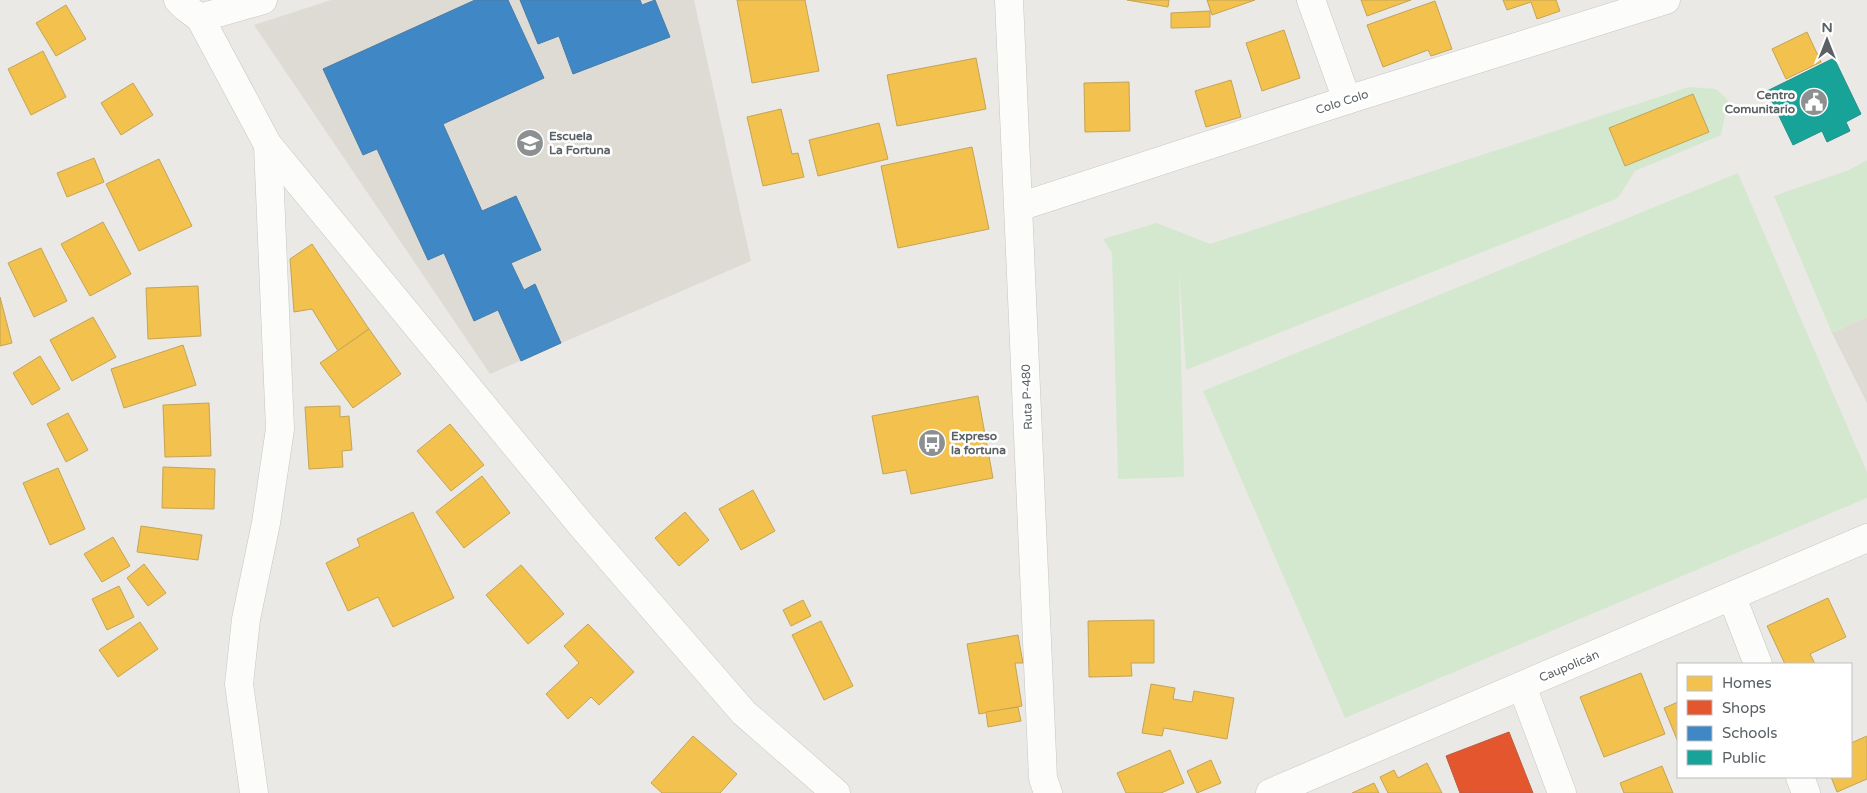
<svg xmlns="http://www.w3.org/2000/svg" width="1867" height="793" font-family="'Varela Round',sans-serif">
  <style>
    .education { fill: #dedbd5 }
    .green { fill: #d4e8cf }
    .homes { fill: #f2c14e; stroke: #c4a455 }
    .shops { fill: #e4572e; stroke: #bb5a3e }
    .schools { fill: #3f88c5; stroke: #477ca8 }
    .public { fill: #17a398; stroke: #2b8f88 }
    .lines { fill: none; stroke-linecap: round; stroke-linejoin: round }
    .minor-casing { stroke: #c6c6c6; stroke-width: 29 }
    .minor { stroke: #fcfcfb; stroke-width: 28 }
    .labels { text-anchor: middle; stroke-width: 5; stroke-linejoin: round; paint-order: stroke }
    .poi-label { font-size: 12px; font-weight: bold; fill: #5a6064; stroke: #fff; text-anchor: start }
    .street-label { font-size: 12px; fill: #5a6064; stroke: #fff }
  </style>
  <rect width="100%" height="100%" fill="#ebe9e5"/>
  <g class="education">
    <path d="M331,0H694L751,261L490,374L254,25Z"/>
    <path d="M1867,317V403L1832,333Z"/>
  </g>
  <g class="green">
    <path d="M1689,87L1716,89L1728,100L1721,135L1635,171L1618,198L1186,370L1179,271L1184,477L1118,479L1112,253L1103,239L1157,223L1210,244Z"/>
    <path d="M1867,160V317L1832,333L1774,196L1849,170Z"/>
    <path d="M1738,173L1867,472V498L1345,718L1203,391Z"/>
  </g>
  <g class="homes">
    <path d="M737,0H805L819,71L752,83Z"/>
    <path d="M1127,0H1169L1168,7Z"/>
    <path d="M1207,0H1255L1212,15Z"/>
    <path d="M1361,0H1411L1367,16Z"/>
    <path d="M1503,0H1556L1560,11L1537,19L1531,2L1507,10Z"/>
    <path d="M1435,1L1452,49L1431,56L1428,50L1383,67L1367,25Z"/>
    <path d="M66,5L86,39L56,56L36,23Z"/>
    <path d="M1210,11V27L1171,28V13Z"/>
    <path d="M1284,30L1300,78L1262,91L1246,43Z"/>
    <path d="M1807,32L1821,62L1786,79L1772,49Z"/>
    <path d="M43,51L66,97L31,115L8,69Z"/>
    <path d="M976,58L986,109L897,126L887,75Z"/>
    <path d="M1231,80L1241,117L1206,127L1195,91Z"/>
    <path d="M1129,82L1130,131L1085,132L1084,83Z"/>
    <path d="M133,83L153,115L121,135L101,103Z"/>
    <path d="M1693,94L1709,132L1625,166L1609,128Z"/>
    <path d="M781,109L792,154L798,153L804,177L763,186L747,117Z"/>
    <path d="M879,123L888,159L818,176L809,140Z"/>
    <path d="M972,147L989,229L898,248L881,166Z"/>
    <path d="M94,158L104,182L67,197L57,173Z"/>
    <path d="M159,159L192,226L139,251L106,184Z"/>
    <path d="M103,222L131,274L90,296L61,244Z"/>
    <path d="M312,244L369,329L338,351L312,309L294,312L290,259Z"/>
    <path d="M41,248L67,301L34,317L8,263Z"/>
    <path d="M198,286L201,336L148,339L146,288Z"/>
    <path d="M0,297L12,343L0,346Z"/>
    <path d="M93,317L116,357L72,381L50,340Z"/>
    <path d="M369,329L401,374L353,408L320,363Z"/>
    <path d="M183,345L196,385L124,408L111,369Z"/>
    <path d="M40,356L60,389L32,405L13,373Z"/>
    <path d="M978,396L993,478L911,494L906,470L883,474L872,416Z"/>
    <path d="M209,403L211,456L165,457L163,405Z"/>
    <path d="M340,406V417L349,416L352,450L342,451L343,467L309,469L305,407Z"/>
    <path d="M68,413L88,450L66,462L47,424Z"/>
    <path d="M450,424L484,465L451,491L417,451Z"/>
    <path d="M163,467L215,469L214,509L162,508Z"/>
    <path d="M58,468L85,529L50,545L23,483Z"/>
    <path d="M482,476L510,513L464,548L436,512Z"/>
    <path d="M753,490L775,531L741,550L719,509Z"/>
    <path d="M413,512L454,598L393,627L378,597L348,611L326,563L360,546L357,539Z"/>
    <path d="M685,512L709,540L679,566L655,538Z"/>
    <path d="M141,526L202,535L198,560L137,552Z"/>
    <path d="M113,537L130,566L102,582L84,554Z"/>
    <path d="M144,564L166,593L148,606L127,578Z"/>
    <path d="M521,565L564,614L528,644L486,595Z"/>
    <path d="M119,586L134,617L107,630L92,599Z"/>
    <path d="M1828,598L1846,637L1810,654L1815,664H1785L1767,626Z"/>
    <path d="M803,600L811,616L791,626L783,610Z"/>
    <path d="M1154,620V663H1131L1132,676L1089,677L1088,621Z"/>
    <path d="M821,621L853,686L824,700L792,635Z"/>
    <path d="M140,622L158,649L118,677L99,650Z"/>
    <path d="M588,624L634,672L599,705L591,697L568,719L546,694L579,663L564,646Z"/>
    <path d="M1018,635L1023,663H1015L1022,706L979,714L967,644Z"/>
    <path d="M1641,673L1665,734L1604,757L1580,697Z"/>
    <path d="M1151,684L1175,688L1173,699L1192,702L1194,691L1234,698L1227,739L1164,728L1162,736L1142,733Z"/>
    <path d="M1678,702V742L1664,708Z"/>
    <path d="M1018,707L1021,721L988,727L986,712Z"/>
    <path d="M693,736L737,774L720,793H662L651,783Z"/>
    <path d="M1867,736V779L1837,792L1831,777H1851V743Z"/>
    <path d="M1170,750L1184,783L1161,793H1126L1117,773Z"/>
    <path d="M1211,760L1221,783L1197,793L1187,771Z"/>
    <path d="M1427,763L1442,793H1388L1380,777L1394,770L1398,778Z"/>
    <path d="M1662,766L1673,793H1624L1620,783Z"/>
    <path d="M1374,783L1379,793H1352Z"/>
  </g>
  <path class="shops" d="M1509,732L1533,793H1460L1446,756Z"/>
  <g class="schools">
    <path d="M475,0H508L544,78L443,124L482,211L516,196L541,250L511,263L524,290L535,284L561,343L521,361L498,310L474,321L444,253L428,260L377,149L363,155L323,69Z"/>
    <path d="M520,0H640L642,5L655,0L670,37L573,74L559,36L538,44Z"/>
  </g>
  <path class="public" d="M1834,58L1861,114L1846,122L1850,131L1827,142L1822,131L1793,145L1767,91Z"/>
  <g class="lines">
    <g class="minor-casing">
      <g id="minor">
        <path d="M178,0L185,7L200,18L263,0"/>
        <path d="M1009,0L1043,778L1048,793"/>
        <path d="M1311,0L1347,100"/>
        <path d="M200,18L268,145L582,526L744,713L836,793"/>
        <path d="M1019,207L1347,100L1666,0"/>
        <path d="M1732,597L1758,664"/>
        <path d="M1522,686L1562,793"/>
        <path d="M1800,777L1806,793"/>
        <path d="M254,793L239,684L246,619L266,523L280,429L268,145"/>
        <path d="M1270,793L1867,538"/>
      </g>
    </g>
    <use href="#minor" class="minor"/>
  </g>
  <defs>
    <g id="civic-disc" transform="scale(1.4375)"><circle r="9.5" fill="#8d9091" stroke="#fff"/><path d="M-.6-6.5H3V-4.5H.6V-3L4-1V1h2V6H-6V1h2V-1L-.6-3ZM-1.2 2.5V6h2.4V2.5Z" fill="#fff"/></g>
    <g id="school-disc" transform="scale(1.4375)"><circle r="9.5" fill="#8d9091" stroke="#fff"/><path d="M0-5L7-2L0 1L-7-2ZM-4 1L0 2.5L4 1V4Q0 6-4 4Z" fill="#fff"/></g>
    <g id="bus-disc" transform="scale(1.4375)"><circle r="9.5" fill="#8d9091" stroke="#fff"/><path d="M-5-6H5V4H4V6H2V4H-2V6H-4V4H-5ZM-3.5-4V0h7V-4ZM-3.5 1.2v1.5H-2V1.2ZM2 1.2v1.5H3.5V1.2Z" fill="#fff"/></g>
  </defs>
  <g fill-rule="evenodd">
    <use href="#civic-disc" x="1814" y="102"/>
    <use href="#school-disc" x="530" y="143"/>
    <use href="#bus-disc" x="932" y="443"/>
  </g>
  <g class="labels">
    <g class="poi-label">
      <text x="1795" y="99" text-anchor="end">Centro<tspan x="1795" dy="14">Comunitario</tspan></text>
      <text x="549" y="140">Escuela<tspan x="549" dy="14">La Fortuna</tspan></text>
      <text x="951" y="440">Expreso<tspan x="951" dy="14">la fortuna</tspan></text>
    </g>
    <g class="street-label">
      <text transform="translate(1342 102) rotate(-18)" y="4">Colo Colo</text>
      <text transform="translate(1027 397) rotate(-92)" y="4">Ruta P-480</text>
      <text transform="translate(1569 666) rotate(-23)" y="4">Caupolicán</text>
    </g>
  </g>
  <rect x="1677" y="663" width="175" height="115" fill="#ffffff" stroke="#bdbfc1"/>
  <rect x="1687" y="676" width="25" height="15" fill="#f2c14e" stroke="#bdbfc1"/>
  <text x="1722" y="688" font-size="15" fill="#5a6064">Homes</text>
  <rect x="1687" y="700" width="25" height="15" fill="#e4572e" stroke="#bdbfc1"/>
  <text x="1722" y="713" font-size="15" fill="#5a6064">Shops</text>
  <rect x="1687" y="726" width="25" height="15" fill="#3f88c5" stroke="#bdbfc1"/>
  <text x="1722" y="738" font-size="15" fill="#5a6064">Schools</text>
  <rect x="1687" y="750" width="25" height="15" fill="#17a398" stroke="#bdbfc1"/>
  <text x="1722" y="763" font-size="15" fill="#5a6064">Public</text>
  <g transform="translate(1827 40)" stroke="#ffffff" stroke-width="4" paint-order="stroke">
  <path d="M0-4L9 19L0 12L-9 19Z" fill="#5a6064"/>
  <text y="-8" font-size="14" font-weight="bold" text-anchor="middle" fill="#5a6064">N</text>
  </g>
</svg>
